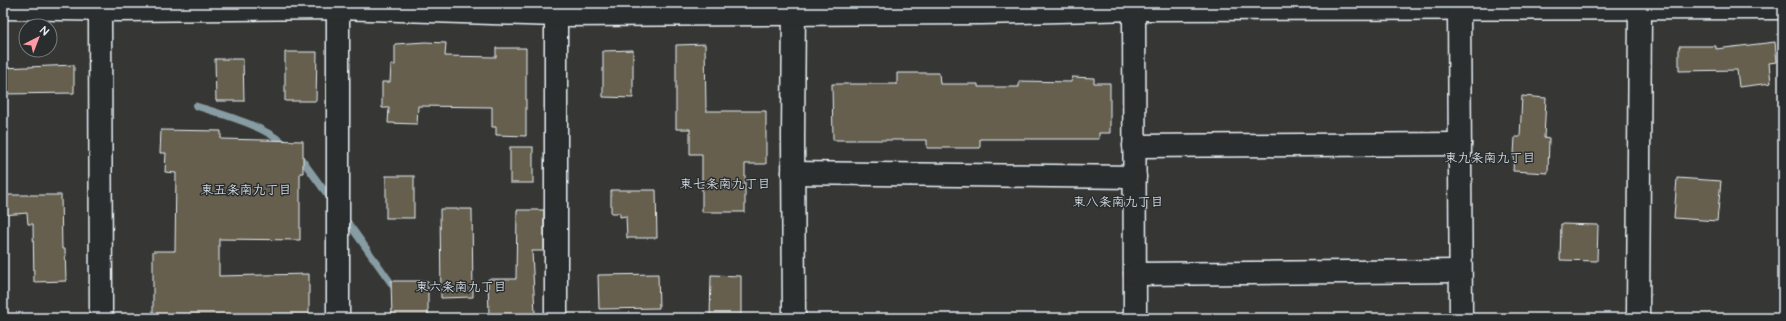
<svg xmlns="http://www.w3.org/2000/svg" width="1786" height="321" font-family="'Architects Daughter','Klee One',sans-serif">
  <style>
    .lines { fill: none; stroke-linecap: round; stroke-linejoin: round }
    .stream { stroke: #879ca3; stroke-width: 7 }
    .building { fill: #665e4e; stroke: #e8f1f8 }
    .minor-casing { stroke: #e8f1f8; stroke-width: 25 }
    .minor { stroke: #2a2d2e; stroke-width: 22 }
    .labels { text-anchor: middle; stroke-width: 3; stroke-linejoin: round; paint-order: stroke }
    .neighbourhood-label { font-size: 13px; fill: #e8f1f8; stroke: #2a2d2e }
  </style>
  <rect width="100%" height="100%" fill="#363734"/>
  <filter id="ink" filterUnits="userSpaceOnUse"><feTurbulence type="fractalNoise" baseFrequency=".025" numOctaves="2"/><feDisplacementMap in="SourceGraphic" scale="8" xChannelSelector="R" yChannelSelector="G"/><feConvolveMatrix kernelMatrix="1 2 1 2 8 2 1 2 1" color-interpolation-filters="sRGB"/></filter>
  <g filter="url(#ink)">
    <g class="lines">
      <g class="stream">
        <path d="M196,106C228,116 262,125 289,147"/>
        <path d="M297,153L332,201"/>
        <path d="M344,217L396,290"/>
      </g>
    </g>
    <g class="building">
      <path d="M425,42L446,43L445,56L496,57V48H526V136L496,135V127H492V107L418,106L417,124L388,123L389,108H382V82H390L391,65H395V44Z"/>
      <path d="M1775,42L1777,62L1769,63L1771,83L1739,87L1737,70L1679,71V46H1716V49Z"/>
      <path d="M705,44L706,111H766V164H745V212H702V154H690V129H676V45Z"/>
      <path d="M633,50V98L603,97V51Z"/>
      <path d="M285,52H317L316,101H285Z"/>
      <path d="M215,59H243L244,101H216Z"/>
      <path d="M74,65V93L3,94V68Z"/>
      <path d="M897,73H939L940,84H978V87H1019V81L1071,82L1072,77L1094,78V83H1110V133H1099V139H980V148H927V140H833L832,84H897Z"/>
      <path d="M1522,96L1546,98L1544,138L1549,139L1548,173L1513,171L1515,137H1520Z"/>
      <path d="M161,130L221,131V139L303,141V173H300V240L219,239V276L309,274V318H153V251H175L176,173L165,172L166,153H160Z"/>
      <rect x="510" y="147" width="23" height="36"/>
      <rect x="386" y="176" width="28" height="42"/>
      <path d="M1677,178L1721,181L1717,221L1674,218Z"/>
      <path d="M611,190H656L657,238H627L626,216L620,217V213H611Z"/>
      <path d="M3,195H61L62,249H65L66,281L34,282L33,224H28L27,213L3,215Z"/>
      <path d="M440,209H472L473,297L441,298Z"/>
      <path d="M517,210H544V251H532L535,314L489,316L488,279H516Z"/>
      <path d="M1561,224L1598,225L1597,261L1560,260Z"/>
      <path d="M658,274L659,308L599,309L598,275Z"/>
      <path d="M711,275L741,276V318H710Z"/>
      <path d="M391,281H428V318H392Z"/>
    </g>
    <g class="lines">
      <g class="minor-casing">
        <g id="minor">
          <path d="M338,3V318"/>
          <path d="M556,3V318"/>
          <path d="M794,3L793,138L794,318"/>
          <path d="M3,8L119,10L338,8L556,15L981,13L1134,9L1783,8"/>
          <path d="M1134,9L1135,318"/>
          <path d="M1459,9L1461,318"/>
          <path d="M100,10L101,318"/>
          <path d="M1134,146L1460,144"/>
          <path d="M793,173L1135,177"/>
          <path d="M1135,274L1460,271"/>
          <path d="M1638,318L1640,8"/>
        </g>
      </g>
      <use href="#minor" class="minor"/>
    </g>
  </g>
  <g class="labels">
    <g class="neighbourhood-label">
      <text x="1490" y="162">東九条南九丁目</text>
      <text x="725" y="188">東七条南九丁目</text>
      <text x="246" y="194">東五条南九丁目</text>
      <text x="1118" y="206">東八条南九丁目</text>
      <text x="461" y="291">東六条南九丁目</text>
    </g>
  </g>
  <rect width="1786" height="321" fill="none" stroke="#2a2d2e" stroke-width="16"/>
  <rect x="8" y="8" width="1770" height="305" fill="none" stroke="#e8f1f8" stroke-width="1.5" filter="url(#ink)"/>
  <g transform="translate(38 38) rotate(42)"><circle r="19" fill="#2a2d2e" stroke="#767b7f"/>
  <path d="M0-3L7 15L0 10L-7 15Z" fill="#ff9aa2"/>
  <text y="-6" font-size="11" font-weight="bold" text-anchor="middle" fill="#e8f1f8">N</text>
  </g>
</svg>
